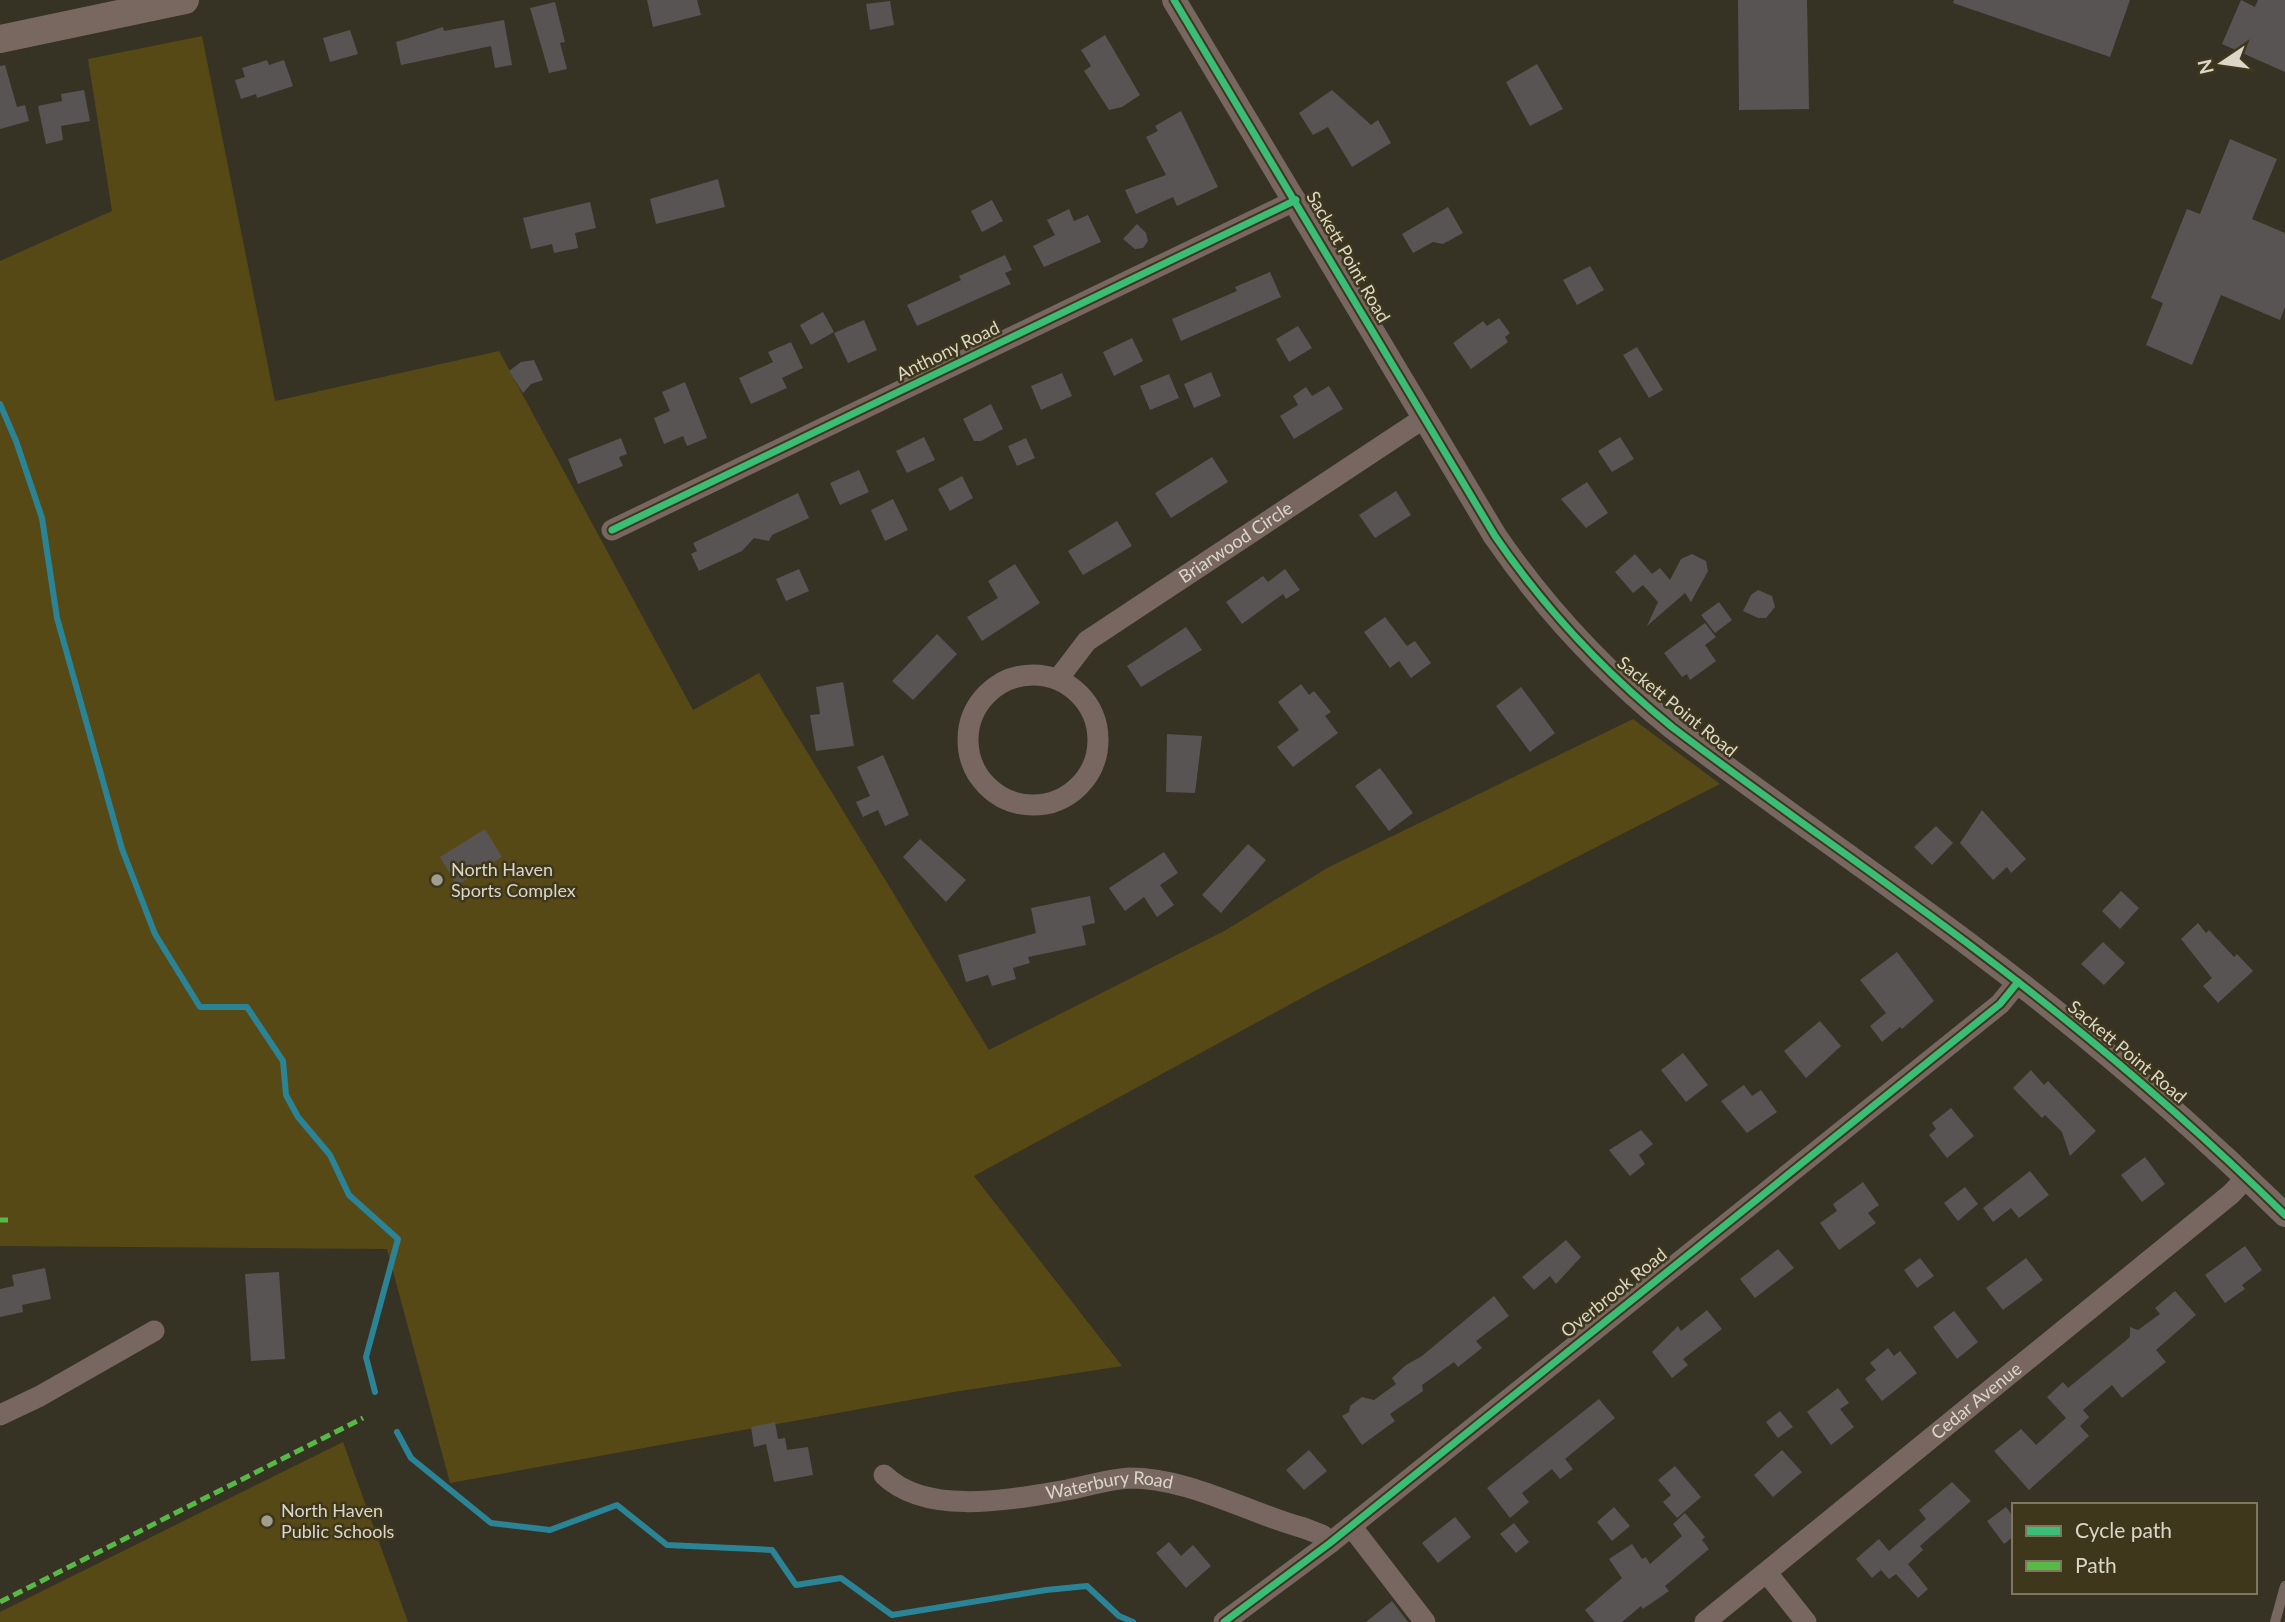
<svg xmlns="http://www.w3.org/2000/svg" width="2285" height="1622" font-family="Lato,sans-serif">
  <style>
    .green { fill: #564916 }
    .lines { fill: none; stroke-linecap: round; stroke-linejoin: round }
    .stream { stroke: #2b8396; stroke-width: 6 }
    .building { fill: #585453 }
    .service { stroke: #776760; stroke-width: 10 }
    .minor { stroke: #776760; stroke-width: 21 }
    .tertiary { stroke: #776760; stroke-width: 24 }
    .secondary { stroke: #786860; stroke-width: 28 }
    .quiet { stroke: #58b947; stroke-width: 5; stroke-dasharray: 10 5; stroke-linecap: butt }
    .cycleway-casing { stroke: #3e371c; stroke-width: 11 }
    .cycleway { stroke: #3abd76; stroke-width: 7 }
    .poi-dot { fill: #a19d8f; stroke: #3e371c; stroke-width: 2.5 }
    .labels { text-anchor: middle; stroke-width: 5; stroke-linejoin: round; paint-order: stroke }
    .street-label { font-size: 18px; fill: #dbd7c8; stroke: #3e371c }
    .poi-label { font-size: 18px; fill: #dbd7c8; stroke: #3e371c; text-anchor: start }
  </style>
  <rect width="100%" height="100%" fill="#363224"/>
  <g class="green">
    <path d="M202,36L275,401L499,351L693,710L759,673L989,1050L1226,930L1329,867L1633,719L1720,784L1322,987L974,1176L1122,1366L954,1392L450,1483L387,1249L0,1246V261L112,211L88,59Z"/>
    <path d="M343,1442L408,1622H0V1612Z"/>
  </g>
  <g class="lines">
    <g class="stream">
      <path d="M0,404L16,441L42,518L57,618L122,849L155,934L200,1007H247L283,1061L286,1095L298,1117L330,1155L349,1195L398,1239L366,1357L375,1392"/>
      <path d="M397,1432L411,1458L491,1523L550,1530L617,1505L667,1545L772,1550L796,1585L841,1578L892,1615L1046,1590L1087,1586L1119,1616L1133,1622"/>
    </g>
  </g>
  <g class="building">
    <path d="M647,0H697L701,15L653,27Z"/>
    <path d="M1738,0H1807L1809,109L1739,110Z"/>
    <path d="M1954,0H2130L2110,57L1953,3Z"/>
    <path d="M2241,0L2255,7L2258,0H2285V72L2222,44Z"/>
    <path d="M890,1L894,25L870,30L866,4Z"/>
    <path d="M555,2L565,42L560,43L567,69L549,73L530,8Z"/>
    <path d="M504,20L512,65L495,68L491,46L401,65L396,42L443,27L444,31Z"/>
    <path d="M350,30L358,54L330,62L323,38Z"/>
    <path d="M1105,35L1140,95L1122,107L1109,110L1084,71L1091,66L1081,50Z"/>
    <path d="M267,60L269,65L284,60L293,86L257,98L256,94L241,99L235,80L245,77L242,68Z"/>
    <path d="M1537,64L1563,109L1530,126L1506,82Z"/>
    <path d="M5,65L17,107L25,105L29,121L0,129V66Z"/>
    <path d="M84,90L90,121L61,126L63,140L46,144L38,106L62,101L61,94Z"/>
    <path d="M1332,90L1371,125L1378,120L1391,143L1352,167L1328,127L1313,135L1299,113Z"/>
    <path d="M1181,111L1218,187L1177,206L1173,197L1136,214L1125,190L1166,175L1146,137L1158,131L1155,126Z"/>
    <path d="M2230,139L2277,159L2252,219L2285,233V307L2280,320L2221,295L2192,365L2146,345L2163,303L2151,298L2187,209L2200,214Z"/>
    <path d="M718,179L725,207L656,224L650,199Z"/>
    <path d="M992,200L1003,221L982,232L971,211Z"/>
    <path d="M590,202L596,228L575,233L578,248L554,253L552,244L531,249L523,218Z"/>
    <path d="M1448,207L1463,233L1443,244L1433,242L1413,253L1402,234Z"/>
    <path d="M1069,209L1074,221L1088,215L1101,242L1044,267L1033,246L1055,235L1047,220Z"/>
    <path d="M1137,224L1146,233L1148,241L1143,248L1135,249L1123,239Z"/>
    <path d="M1005,255L1012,270L1005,273L1011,284L917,326L907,305L961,280L959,276Z"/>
    <path d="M1590,266L1604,290L1577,305L1563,280Z"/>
    <path d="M1270,272L1281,297L1181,341L1172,319L1237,291L1235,287Z"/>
    <path d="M823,312L834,332L811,345L800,325Z"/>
    <path d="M1499,318L1510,333L1505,337L1508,342L1471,369L1453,343L1483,321L1487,326Z"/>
    <path d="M864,320L877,350L848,363L834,333Z"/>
    <path d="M1298,326L1312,348L1289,362L1276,339Z"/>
    <path d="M1132,338L1143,361L1114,376L1103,352Z"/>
    <path d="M791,342L803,368L782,378L787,388L751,404L739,378L773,362L768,352Z"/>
    <path d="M1637,347L1663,390L1649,398L1623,355Z"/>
    <path d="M534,360L543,380L531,384L523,393L509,371L521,362Z"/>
    <path d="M1211,372L1221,396L1194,408L1184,384Z"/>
    <path d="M1062,373L1072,396L1041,410L1031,386Z"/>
    <path d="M1169,374L1179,398L1150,410L1140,386Z"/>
    <path d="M685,382L707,438L687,446L683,436L664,444L654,418L670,411L662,392Z"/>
    <path d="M1329,386L1343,409L1294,439L1280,416L1298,405L1293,396L1306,387L1312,396Z"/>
    <path d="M991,404L1003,429L981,441H974L963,419Z"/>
    <path d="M924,437L935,460L907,473L896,451Z"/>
    <path d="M1620,437L1634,459L1612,472L1598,451Z"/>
    <path d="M621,438L627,454L619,457L623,466L578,484L568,459Z"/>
    <path d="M1026,438L1035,458L1017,466L1008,446Z"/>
    <path d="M1212,457L1228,482L1171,518L1155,493Z"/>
    <path d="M859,470L869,492L840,505L830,483Z"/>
    <path d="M962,476L973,498L950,511L938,489Z"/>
    <path d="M1587,482L1608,513L1586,528L1561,499Z"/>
    <path d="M1396,491L1411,515L1375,538L1359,515Z"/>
    <path d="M798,493L809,518L772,535L769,541L754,538L742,551L699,571L691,554L697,551L693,543Z"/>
    <path d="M893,499L908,530L885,541L871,510Z"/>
    <path d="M1117,521L1132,546L1083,575L1068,551Z"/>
    <path d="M1635,554L1652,574L1660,568L1670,580L1681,559L1692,554L1706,561L1708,571L1691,602L1685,593L1647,626L1658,602L1643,585L1633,593L1615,572Z"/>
    <path d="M1015,564L1040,603L982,641L967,617L998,598L988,581Z"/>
    <path d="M799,569L809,591L786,601L776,579Z"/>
    <path d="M1285,569L1300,590L1286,599L1283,594L1242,624L1226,602L1263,576L1268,582Z"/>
    <path d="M1758,590L1772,596L1775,607L1766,618H1758L1743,611L1751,595Z"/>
    <path d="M1719,602L1732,620L1715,633L1701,615Z"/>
    <path d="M1385,617L1407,646L1415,641L1431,663L1411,678L1399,661L1390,668L1364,632Z"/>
    <path d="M1705,623L1716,637L1705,645L1716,661L1690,680L1687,674L1682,677L1664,653Z"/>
    <path d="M1186,627L1202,650L1141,687L1127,666Z"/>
    <path d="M937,634L957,654L913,700L892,681Z"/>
    <path d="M843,682L854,746L816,751L810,715L820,714L816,687Z"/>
    <path d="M1301,684L1309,695L1314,691L1331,712L1325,716L1338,733L1293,767L1277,747L1299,730L1278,702Z"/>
    <path d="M1521,687L1555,733L1530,752L1496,706Z"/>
    <path d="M1167,734L1202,736L1195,793L1166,792Z"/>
    <path d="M883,755L909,815L885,826L878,810L863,817L856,802L870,796L857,767Z"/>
    <path d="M1380,768L1413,813L1389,831L1355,786Z"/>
    <path d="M1982,810L2026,859L2011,873L2007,867L1993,880L1960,843Z"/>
    <path d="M1936,826L1953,843L1932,865L1914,847Z"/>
    <path d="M485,829L502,857L457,885L440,857Z"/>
    <path d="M920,839L966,880L946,902L903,857Z"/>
    <path d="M1248,844L1266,860L1221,913L1202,895Z"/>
    <path d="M1164,852L1178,873L1160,885L1174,905L1157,917L1144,897L1125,911L1109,888Z"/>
    <path d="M2121,891L2139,908L2120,929L2102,911Z"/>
    <path d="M1090,896L1095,923L1082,926L1086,945L1028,957L1030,963L1013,968L1016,979L992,986L988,975L966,982L958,955L1036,933L1031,908Z"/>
    <path d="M2198,923L2206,933L2209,930L2234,957L2237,954L2253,971L2218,1003L2203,986L2212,978L2181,939Z"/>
    <path d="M2103,942L2125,963L2104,985L2081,964Z"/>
    <path d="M1897,952L1934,1001L1902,1029L1900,1027L1882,1042L1870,1026L1886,1013L1860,980Z"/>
    <path d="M1820,1021L1841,1046L1806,1078L1784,1051Z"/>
    <path d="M1683,1053L1708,1085L1686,1102L1661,1070Z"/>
    <path d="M2031,1070L2044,1085L2048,1081L2096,1131L2070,1156L2062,1132L2045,1115L2042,1118L2013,1088Z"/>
    <path d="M1744,1085L1752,1096L1761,1090L1777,1112L1747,1133L1721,1101Z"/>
    <path d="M1951,1108L1974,1136L1947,1158L1929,1135L1936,1129L1932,1123Z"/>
    <path d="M1641,1130L1653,1144L1639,1155L1645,1164L1630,1176L1609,1150Z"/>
    <path d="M2145,1157L2165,1184L2142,1202L2121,1175Z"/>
    <path d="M2030,1171L2049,1195L2019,1218L2011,1208L1993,1222L1983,1208Z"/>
    <path d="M1863,1182L1879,1205L1868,1213L1876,1223L1839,1250L1820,1223L1837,1211L1833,1204Z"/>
    <path d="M1965,1187L1978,1204L1958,1221L1944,1203Z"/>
    <path d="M1566,1240L1581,1257L1556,1284L1550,1276L1534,1290L1522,1277Z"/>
    <path d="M2245,1246L2262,1270L2242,1285L2245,1289L2225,1303L2205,1275Z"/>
    <path d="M1778,1249L1794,1268L1755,1298L1740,1279Z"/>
    <path d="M1920,1258L1934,1276L1917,1288L1904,1270Z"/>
    <path d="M2026,1258L2043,1280L2003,1310L1986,1288Z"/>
    <path d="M45,1268L51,1299L22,1305L23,1312L0,1317V1289L14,1286L12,1275Z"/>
    <path d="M279,1272L285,1359L251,1361L245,1274Z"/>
    <path d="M2175,1291L2196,1315L2156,1350L2166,1362L2122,1398L2112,1385L2083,1410L2089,1417L2080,1426L2089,1436L2029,1490L1994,1451L2021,1429L2036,1445L2066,1418L2047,1397L2063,1382L2068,1388L2124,1342L2130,1337V1327L2138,1330L2160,1314L2155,1308Z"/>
    <path d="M1494,1296L1509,1316L1476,1341L1482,1348L1458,1367L1454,1362L1422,1385L1423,1391L1390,1414L1395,1421L1362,1445L1342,1416L1349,1412L1350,1406L1362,1397L1374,1400L1396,1384L1392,1378L1406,1365L1422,1356Z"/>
    <path d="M1707,1310L1722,1329L1683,1359L1688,1365L1672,1378L1652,1352L1678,1326L1681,1331Z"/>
    <path d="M1954,1311L1978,1342L1957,1359L1933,1327Z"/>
    <path d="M1888,1348L1894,1356L1900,1351L1917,1373L1882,1401L1865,1379L1876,1370L1870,1363Z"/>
    <path d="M1838,1388L1849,1403L1840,1409L1854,1427L1831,1445L1807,1412Z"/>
    <path d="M1599,1399L1615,1418L1565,1459L1573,1469L1560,1479L1552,1469L1522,1493L1529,1502L1510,1518L1487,1488Z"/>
    <path d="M1780,1411L1793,1427L1778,1438L1766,1422Z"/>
    <path d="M775,1422L778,1439L785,1438L787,1450L808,1447L813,1475L774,1482L766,1444L754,1447L751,1427Z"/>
    <path d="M1309,1450L1327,1471L1304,1490L1286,1470Z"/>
    <path d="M1782,1450L1802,1472L1773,1497L1754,1475Z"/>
    <path d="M1675,1466L1701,1497L1677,1518L1663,1502L1671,1495L1658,1480Z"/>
    <path d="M1952,1482L1971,1501L1920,1546L1923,1550L1908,1564L1928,1589L1918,1598L1896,1574L1889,1579L1881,1570L1872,1578L1856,1559L1879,1539L1889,1551L1926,1519L1919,1510Z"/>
    <path d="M1614,1507L1630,1526L1612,1541L1597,1522Z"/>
    <path d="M2006,1507L2014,1518V1536L2004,1544L1987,1521Z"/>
    <path d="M1685,1513L1705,1537L1702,1540L1709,1549L1665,1586L1669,1591L1643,1609L1641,1606L1622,1622H1595L1585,1610L1622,1578L1609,1559L1632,1544L1642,1559L1646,1557L1650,1564L1682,1536L1673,1524Z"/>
    <path d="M1455,1517L1471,1537L1438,1563L1422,1543Z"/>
    <path d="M1514,1523L1529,1542L1516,1553L1500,1534Z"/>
    <path d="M1169,1542L1181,1556L1193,1545L1211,1566L1186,1588L1156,1553Z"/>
    <path d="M1392,1601L1408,1622H1366Z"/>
  </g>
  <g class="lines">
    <path class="service" d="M2275,1622L2285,1586"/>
    <g class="minor">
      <path d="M612,530L1296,200"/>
      <circle cx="1033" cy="740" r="65"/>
      <path id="s1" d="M1058,679L1087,641L1424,418"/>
      <path d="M0,1415L40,1396L154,1331"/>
      <path id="s2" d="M884,1475C927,1517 1013,1499 1067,1490C1088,1486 1109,1479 1130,1478C1190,1478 1248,1513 1304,1528L1322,1535L1330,1543"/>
      <path d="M1351,1526L1425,1622"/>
      <path d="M1767,1573L1806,1622"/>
      <path d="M1224,1622L1330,1543L2000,1004L2018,982"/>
      <path id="s3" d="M1705,1622L2231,1194L2247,1177"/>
    </g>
    <path class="tertiary" d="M1174,0L1495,536C1545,609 1603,671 1672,727C1769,801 1870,870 1967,943C2079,1027 2185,1117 2285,1215"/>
    <path class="secondary" d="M0,39L185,0"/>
    <g class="quiet">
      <path d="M0,1220H8"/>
      <path d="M0,1602L363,1418"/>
    </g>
    <g class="cycleway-casing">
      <g id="cycleway">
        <path d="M1174,0L1495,536C1545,609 1603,671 1672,727C1769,801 1870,870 1967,943C2079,1027 2185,1117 2285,1215"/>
        <path d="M612,530L1296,200"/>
        <path d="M1224,1622L1330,1543L2000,1004L2018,982"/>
      </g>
    </g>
    <use href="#cycleway" class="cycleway"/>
  </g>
  <g class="poi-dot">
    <circle cx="437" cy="880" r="7"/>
    <circle cx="267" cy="1521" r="7"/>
  </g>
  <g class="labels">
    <g class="street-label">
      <text transform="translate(1348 257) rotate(60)" y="6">Sackett Point Road</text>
      <text transform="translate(948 351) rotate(-26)" y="6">Anthony Road</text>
      <text dy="6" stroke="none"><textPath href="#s1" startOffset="226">Briarwood Circle</textPath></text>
      <text transform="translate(1677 707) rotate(39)" y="6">Sackett Point Road</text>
      <text transform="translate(2127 1052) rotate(40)" y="6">Sackett Point Road</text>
      <text transform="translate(1614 1293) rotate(-39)" y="6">Overbrook Road</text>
      <text dy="6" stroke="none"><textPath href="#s3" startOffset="350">Cedar Avenue</textPath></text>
      <text dy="6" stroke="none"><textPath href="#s2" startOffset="233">Waterbury Road</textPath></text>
    </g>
    <g class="poi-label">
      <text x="451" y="876">North Haven<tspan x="451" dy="21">Sports Complex</tspan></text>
      <text x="281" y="1517">North Haven<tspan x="281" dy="21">Public Schools</tspan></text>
    </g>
  </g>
  <rect x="2012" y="1503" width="245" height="91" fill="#3e371c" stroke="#7d7761" stroke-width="2"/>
  <rect x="2026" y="1526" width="35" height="10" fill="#3abd76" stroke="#7d7761" stroke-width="2"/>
  <text x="2075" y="1538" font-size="21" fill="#dbd7c8">Cycle path</text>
  <rect x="2026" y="1561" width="35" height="10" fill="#58b947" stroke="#7d7761" stroke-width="2"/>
  <text x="2075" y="1573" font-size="21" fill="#dbd7c8">Path</text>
  <g transform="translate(2222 63) rotate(257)" stroke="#3e371c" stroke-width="5" paint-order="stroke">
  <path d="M0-5L12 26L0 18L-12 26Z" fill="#dbd7c8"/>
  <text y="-10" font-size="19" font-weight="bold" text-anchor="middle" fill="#dbd7c8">N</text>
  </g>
</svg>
